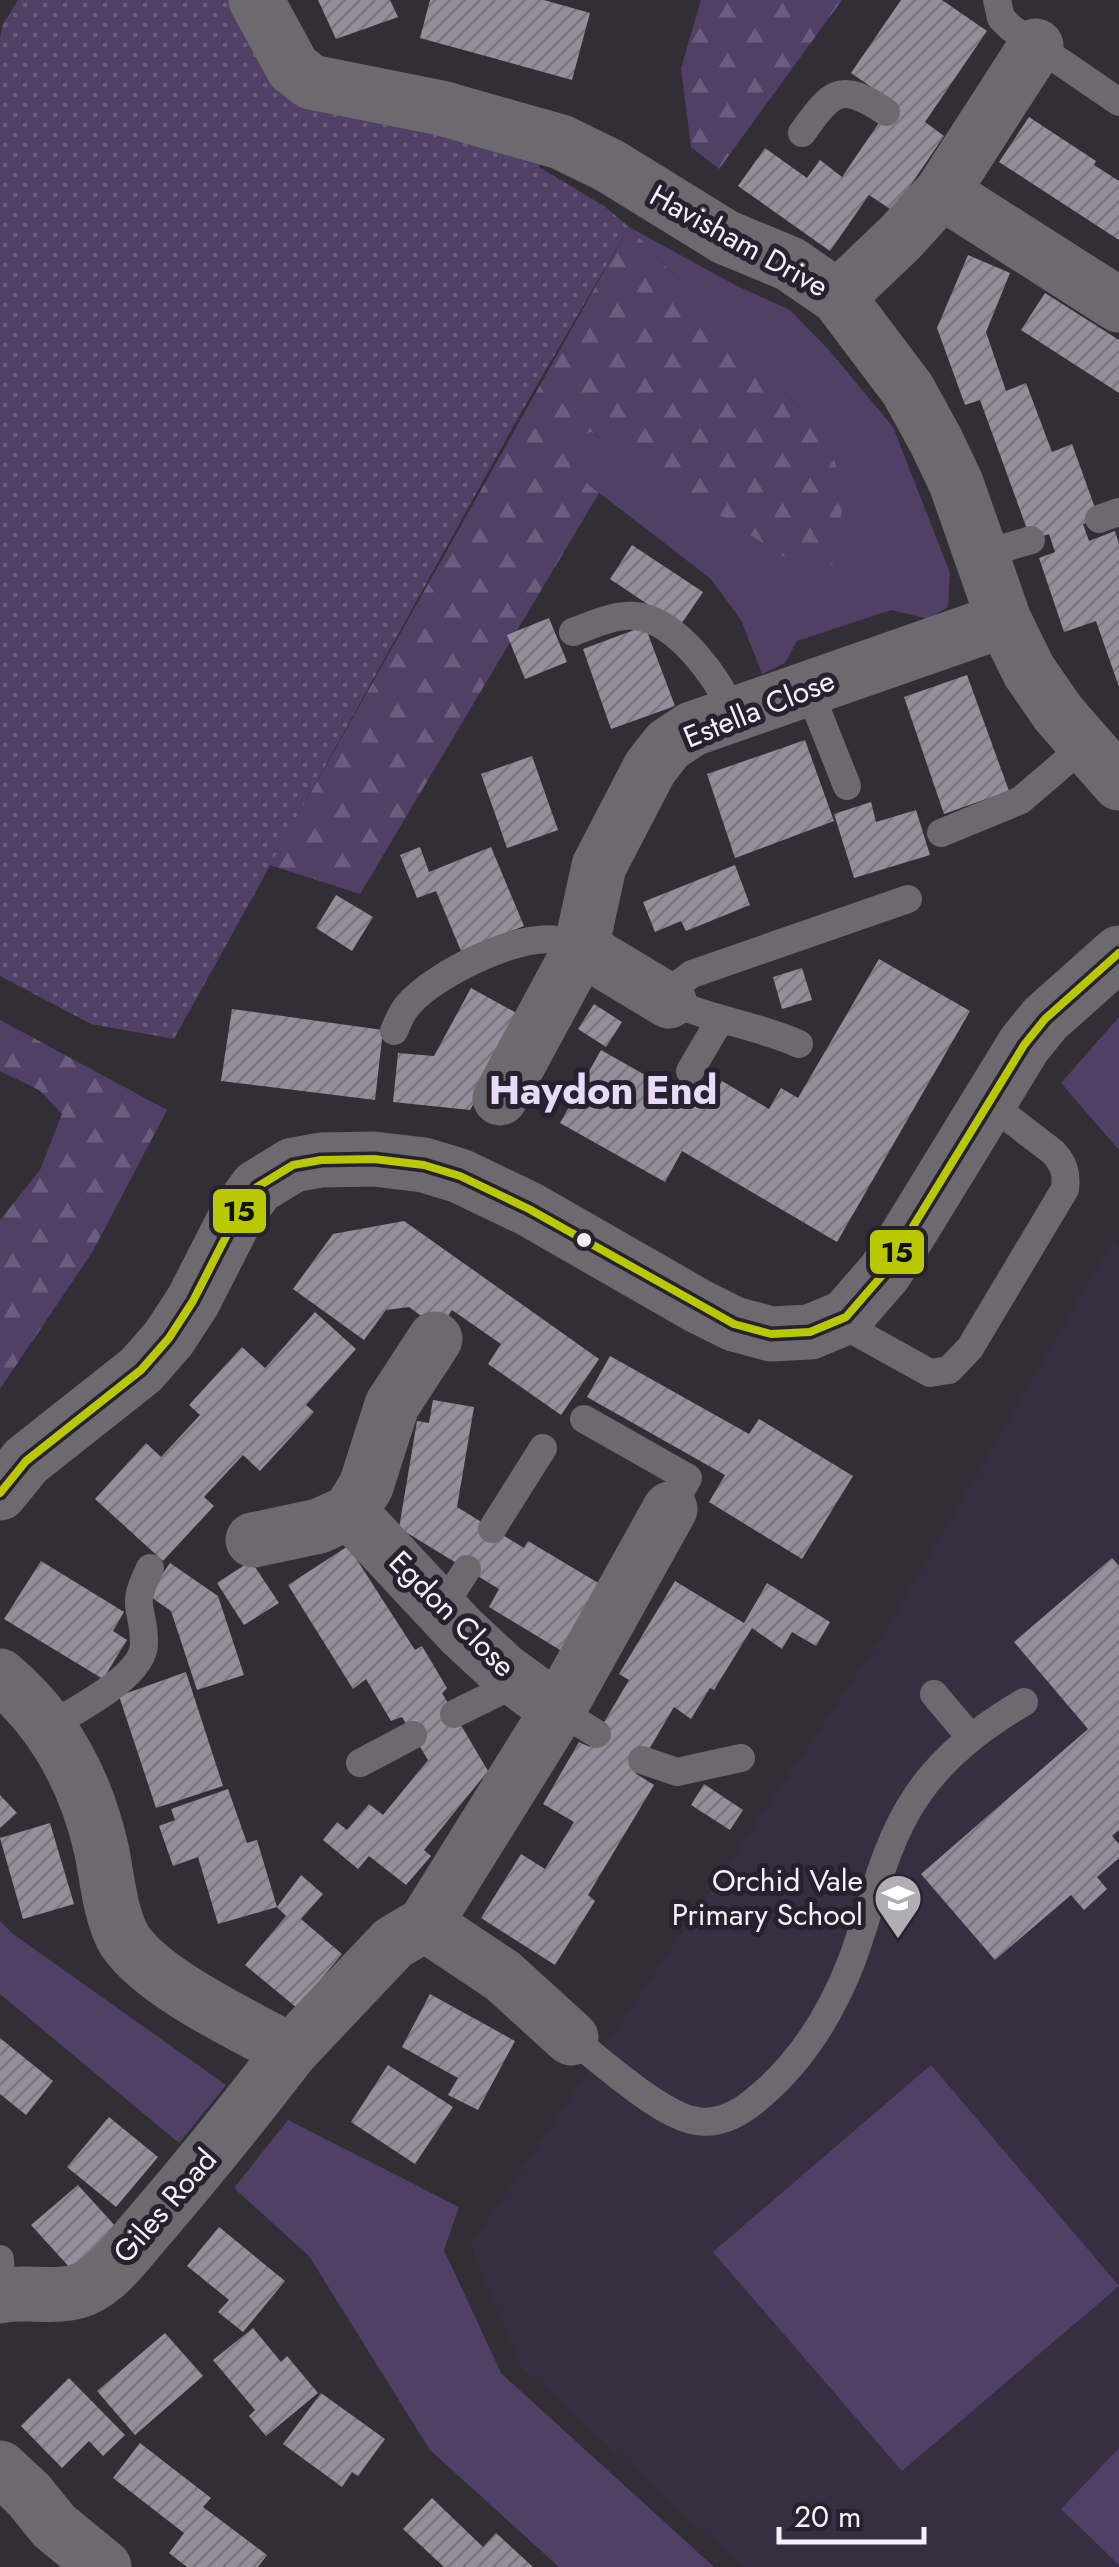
<svg xmlns="http://www.w3.org/2000/svg" width="1119" height="2567" font-family="Jost,sans-serif">
  <style>
    .built { fill: #372f41 }
    .grass { fill: #514066 }
    .forest { fill: url(#forest-firs) }
    .park { fill: url(#park-dots) }
    .building { fill: url(#building-hatch) }
    .lines { fill: none; stroke-linecap: round; stroke-linejoin: round }
    .lane { stroke: #6c6a6e; stroke-width: 28 }
    .street { stroke: #6c6a6e; stroke-width: 55 }
    .bus-1-casing { stroke: #27212f; stroke-width: 15 }
    .bus-1 { stroke: #b8c904; stroke-width: 8 }
    .bus-dot { fill: #f4f1fa; stroke: #27212f; stroke-width: 4 }
    .labels { text-anchor: middle; stroke-width: 10; stroke-linejoin: round; paint-order: stroke }
    .street-label { font-size: 30px; fill: #f4f1fa; stroke: #27212f }
    .poi-label { font-size: 30px; fill: #f4f1fa; stroke: #27212f; text-anchor: end }
    .district-label { font-size: 40px; font-weight: bold; fill: #e7dbf7; stroke: #27212f }
    .line-badge { stroke: #27212f; stroke-width: 4 }
    .pale-badge-label { font-size: 28px; text-anchor: middle; font-weight: bold; fill: #111 }
  </style>
  <defs>
    <pattern id="forest-firs" width="22" height="20" patternUnits="userSpaceOnUse" patternTransform="scale(2.5)"><rect width="22" height="20" fill="#514066"/><path d="M5 1l3.5 6h-7zM16 11l3.5 6h-7z" fill="#6b5c7d"/></pattern>
    <pattern id="park-dots" width="8" height="8" patternUnits="userSpaceOnUse" patternTransform="scale(2.5)"><rect width="8" height="8" fill="#514066"/><path d="M2 2h.1M6 6h.1" fill="none" stroke="#6b5c7d" stroke-width="1.8" stroke-linecap="round"/></pattern>
    <pattern id="building-hatch" width="6" height="6" patternUnits="userSpaceOnUse" patternTransform="scale(2.5)"><rect width="6" height="6" fill="#938e9a"/><path d="M-1 1l2-2M0 6l6-6M5 7l2-2" fill="none" stroke="#79767e"/></pattern>
  </defs>
  <rect width="100%" height="100%" fill="#322e36"/>
  <path class="built" d="M1114,1239L1119,1245V2567H742L520,2366L471,2245L883,1636Z"/>
  <g class="grass">
    <path d="M629,227L735,285L790,310L829,350L893,427L950,573L948,607L928,619L891,610L797,641L785,663L762,674L741,620L711,579L571,471L573,437L591,432L815,577L827,437Z"/>
    <path d="M1119,1017V1150L1061,1083Z"/>
    <path d="M0,1921L13,1934L226,2085L179,2143L0,1994Z"/>
    <path d="M931,2065L1119,2286L902,2471L713,2252Z"/>
    <path d="M288,2120L459,2207L444,2250L501,2373L714,2567H559L430,2450L309,2256L234,2188Z"/>
    <path d="M1119,2448V2565L1061,2509Z"/>
  </g>
  <g class="forest">
    <path d="M701,0H842L719,169L691,147L681,68Z"/>
    <path d="M629,227L827,437L845,495L832,564L815,577L591,432L574,437L571,470L599,493L360,894L270,865Z"/>
    <path d="M0,1020L167,1110L93,1251L0,1389V1220L40,1170L62,1114L39,1090L0,1071Z"/>
  </g>
  <path class="park" d="M18,0H232L265,64L542,156L539,167L604,206L629,227L519,416L174,1039L91,1024L0,976V39L2,26Z"/>
  <g class="building">
    <path d="M318,0H390L398,17L336,39Z"/>
    <path d="M430,0H544L590,13L572,80L420,38Z"/>
    <path d="M901,0H942L987,31L925,122L944,136L893,211L869,195L830,251L738,186L765,148L807,178L820,160L842,177L893,102L851,73Z"/>
    <path d="M1029,117L1096,161L1094,165L1119,181V240L999,162Z"/>
    <path d="M968,255L1010,273L986,332L1006,391L1026,383L1052,452L1072,444L1099,519L1083,524L1089,541L1115,531L1119,544V687L1096,621L1064,632L1039,558L1055,552L1049,534L1031,540L980,400L965,405L937,328Z"/>
    <path d="M1045,293L1119,340V393L1021,330Z"/>
    <path d="M632,545L703,592L680,626L610,579Z"/>
    <path d="M549,618L567,662L525,679L507,635Z"/>
    <path d="M645,626L675,706L611,729L583,649Z"/>
    <path d="M967,675L1009,791L944,814L904,697Z"/>
    <path d="M805,740L834,821L735,858L707,774Z"/>
    <path d="M532,756L558,830L507,848L481,774Z"/>
    <path d="M871,802L876,822L916,810L930,855L854,878L834,814Z"/>
    <path d="M420,847L429,872L491,847L524,926L461,951L436,891L417,898L400,855Z"/>
    <path d="M735,865L750,905L686,931L681,921L655,932L643,902Z"/>
    <path d="M336,895L373,917L352,951L316,928Z"/>
    <path d="M879,959L970,1011L837,1242L682,1151L665,1182L560,1123L601,1050L705,1109L722,1081L769,1109L781,1088L798,1098Z"/>
    <path d="M802,968L812,1000L782,1009L773,977Z"/>
    <path d="M471,988L522,1016L470,1110L393,1102L398,1053L434,1056Z"/>
    <path d="M594,1004L622,1022L606,1047L578,1029Z"/>
    <path d="M232,1009L383,1030L375,1100L221,1081Z"/>
    <path d="M404,1221L599,1359L561,1415L488,1364L501,1344L452,1310L439,1329L409,1307L386,1310L364,1340L293,1289L333,1234Z"/>
    <path d="M315,1312L356,1349L306,1405L314,1412L260,1471L243,1455L204,1497L214,1506L163,1561L95,1499L146,1443L161,1457L200,1415L189,1405L242,1347L265,1368Z"/>
    <path d="M610,1356L749,1434L759,1419L853,1476L802,1559L709,1502L725,1475L587,1397Z"/>
    <path d="M433,1400L474,1407L457,1507L524,1548L528,1541L610,1590L570,1656L489,1607L499,1589L399,1528L417,1421L429,1423Z"/>
    <path d="M348,1546L415,1650L422,1646L447,1688L442,1693L488,1771L424,1850L431,1856L406,1885L369,1856L358,1869L323,1840L337,1822L347,1830L369,1804L383,1815L428,1760L402,1717L391,1721L366,1679L353,1689L288,1585Z"/>
    <path d="M1112,1558L1119,1566V1830L1112,1836L1119,1844V1858L1097,1877L1107,1889L1084,1910L1071,1895L995,1960L921,1874L1088,1729L1014,1642Z"/>
    <path d="M41,1561L124,1612L113,1631L127,1640L103,1679L4,1619Z"/>
    <path d="M251,1561L279,1603L244,1625L217,1583Z"/>
    <path d="M170,1563L218,1596L244,1675L197,1690L171,1611L148,1595Z"/>
    <path d="M675,1581L744,1623L767,1583L830,1622L816,1646L792,1632L782,1649L752,1628L714,1690L710,1688L691,1719L674,1707L635,1773L654,1785L588,1895L595,1901L555,1965L481,1918L521,1854L545,1869L574,1822L543,1804L579,1742L590,1747L597,1734L629,1680L619,1674Z"/>
    <path d="M186,1672L223,1786L156,1808L119,1696Z"/>
    <path d="M704,1784L743,1810L730,1830L691,1805Z"/>
    <path d="M228,1789L247,1843L257,1840L277,1907L218,1924L198,1857L173,1866L159,1826L175,1820L171,1809Z"/>
    <path d="M0,1795L17,1813L0,1828Z"/>
    <path d="M50,1823L74,1904L23,1919L0,1838Z"/>
    <path d="M301,1875L323,1894L301,1919L342,1954L297,2008L245,1965L286,1916L277,1907Z"/>
    <path d="M430,1994L515,2041L478,2110L448,2095L458,2078L402,2047Z"/>
    <path d="M0,2038L53,2081L26,2115L0,2094Z"/>
    <path d="M388,2065L453,2107L415,2164L351,2122Z"/>
    <path d="M109,2117L158,2157L116,2207L67,2167Z"/>
    <path d="M78,2185L117,2228L71,2269L31,2225Z"/>
    <path d="M219,2227L285,2281L243,2332L218,2312L229,2300L187,2266Z"/>
    <path d="M253,2328L281,2362L287,2356L318,2393L266,2436L249,2416L255,2410L213,2360Z"/>
    <path d="M165,2333L203,2376L135,2435L97,2391Z"/>
    <path d="M69,2378L125,2435L103,2456L89,2441L62,2468L21,2426Z"/>
    <path d="M321,2393L385,2439L358,2476L352,2472L342,2487L283,2444Z"/>
    <path d="M140,2443L211,2498L203,2507L267,2555L258,2567H187L169,2553L184,2533L113,2478Z"/>
    <path d="M432,2498L483,2547L496,2533L533,2567H444L403,2529Z"/>
  </g>
  <g class="lines">
    <g class="lane">
      <path d="M997,0L1001,18L1011,28L1119,102"/>
      <path d="M802,133C832,91 840,81 886,112"/>
      <path d="M1099,519L1119,512"/>
      <path d="M981,555L1031,540"/>
      <path d="M573,632C592,625 615,614 635,616C677,620 719,679 733,714"/>
      <path d="M808,688L847,786"/>
      <path d="M941,833L1021,800L1085,745"/>
      <path d="M394,1031C398,1022 402,1011 409,1004C435,974 518,933 558,940C566,942 574,946 581,948"/>
      <path d="M799,1044C757,1025 711,1020 669,1001L677,985L692,974L908,899"/>
      <path d="M690,1071L720,1020"/>
      <path d="M838,1322L930,1373L949,1370L970,1348L1065,1189C1067,1173 1064,1164 1053,1152L988,1102"/>
      <path d="M584,1419L688,1478L670,1509"/>
      <path d="M492,1529L543,1448"/>
      <path d="M441,1610L467,1569"/>
      <path d="M934,1694L971,1738"/>
      <path d="M558,1710L597,1734"/>
      <path d="M454,1714L519,1682"/>
      <path d="M48,1727C74,1711 145,1676 144,1643C144,1604 129,1611 150,1568"/>
      <path d="M642,1760L677,1772L741,1758"/>
      <path d="M360,1763L413,1735"/>
      <path d="M571,2038C601,2060 662,2117 697,2121C721,2125 742,2112 759,2097C802,2061 832,2012 852,1960C872,1906 883,1846 916,1797C943,1756 982,1727 1024,1702"/>
      <path d="M0,2259L2,2295"/>
    </g>
    <g class="street">
      <path d="M256,0L293,68L311,82L441,108L561,142L610,166L725,237L790,264L838,297L908,390L936,441L956,483L1004,620L1029,671L1058,713L1119,783"/>
      <path d="M942,192L1119,305"/>
      <path d="M838,297L900,238L942,192L1036,46"/>
      <path d="M581,948L669,1001"/>
      <path d="M500,1098L581,948L599,866L650,768L668,745L692,729L1004,620"/>
      <path d="M0,1493L26,1461L141,1370L169,1338L193,1301L238,1213L257,1187L293,1165L321,1160L374,1159L424,1165L460,1176L529,1209L698,1306L734,1324L771,1334L810,1332L846,1317L885,1272L1024,1045L1045,1019L1119,953"/>
      <path d="M350,1512L461,1631L503,1670L558,1710"/>
      <path d="M253,1540L319,1526L350,1512L366,1486L392,1405L435,1339"/>
      <path d="M0,1676C55,1722 87,1784 102,1852C107,1878 111,1919 125,1941C153,1983 246,2027 291,2051L393,1943L425,1924L503,1976L571,2038"/>
      <path d="M425,1924L558,1710L670,1509"/>
      <path d="M0,2296C27,2290 58,2300 84,2289C111,2277 131,2246 150,2225C199,2168 245,2111 291,2051"/>
      <path d="M0,2468L29,2495L54,2526L104,2567"/>
    </g>
    <g class="bus-1-casing">
      <path id="bus-1" d="M0,1493L26,1461L141,1370L169,1338L193,1301L238,1213L257,1187L293,1165L321,1160L374,1159L424,1165L460,1176L529,1209L734,1324L771,1334L810,1332L846,1317L885,1272L1024,1045L1045,1019L1119,953"/>
    </g>
    <use href="#bus-1" class="bus-1"/>
  </g>
  <defs>
    <g id="school-pin" transform="scale(2.5)"><path d="M0 17L-7.5 6A9.5 9.5 0 1 1 7.5 6Z" fill="#b0adb5" stroke="#27212f"/><path d="M0-5L7-2L0 1L-7-2ZM-4 1L0 2.5L4 1V4Q0 6-4 4Z" fill="#fff"/></g>
  </defs>
  <g fill-rule="evenodd">
    <use href="#school-pin" x="898" y="1898"/>
  </g>
  <circle class="bus-dot" cx="584" cy="1240" r="9"/>
  <g class="labels">
    <g class="street-label">
      <text transform="translate(739 241) rotate(29)" y="10">Havisham Drive</text>
      <text transform="translate(759 709) rotate(-22)" y="10">Estella Close</text>
      <text transform="translate(452 1614) rotate(45)" y="10">Egdon Close</text>
      <text transform="translate(165 2206) rotate(-49)" y="10">Giles Road</text>
    </g>
    <g class="poi-label">
      <text x="863" y="1891">Orchid Vale<tspan x="863" dy="34">Primary School</tspan></text>
    </g>
    <g class="district-label">
      <text x="603" y="1104">Haydon End</text>
    </g>
  </g>
  <g class="line-badge">
    <rect x="211" y="1187" width="57" height="48" rx="10" fill="#b8c904"/>
    <rect x="868" y="1228" width="58" height="48" rx="10" fill="#b8c904"/>
  </g>
  <g class="pale-badge-label">
    <text x="239" y="1221">15</text>
    <text x="897" y="1262">15</text>
  </g>
  <path d="M779 2527v15h145v-15" fill="none" stroke="#f4f1fa" stroke-width="5"/>
  <text x="794" y="2527" font-size="30" fill="#f4f1fa" stroke="#27212f" stroke-width="8" paint-order="stroke">20 m</text>
</svg>
